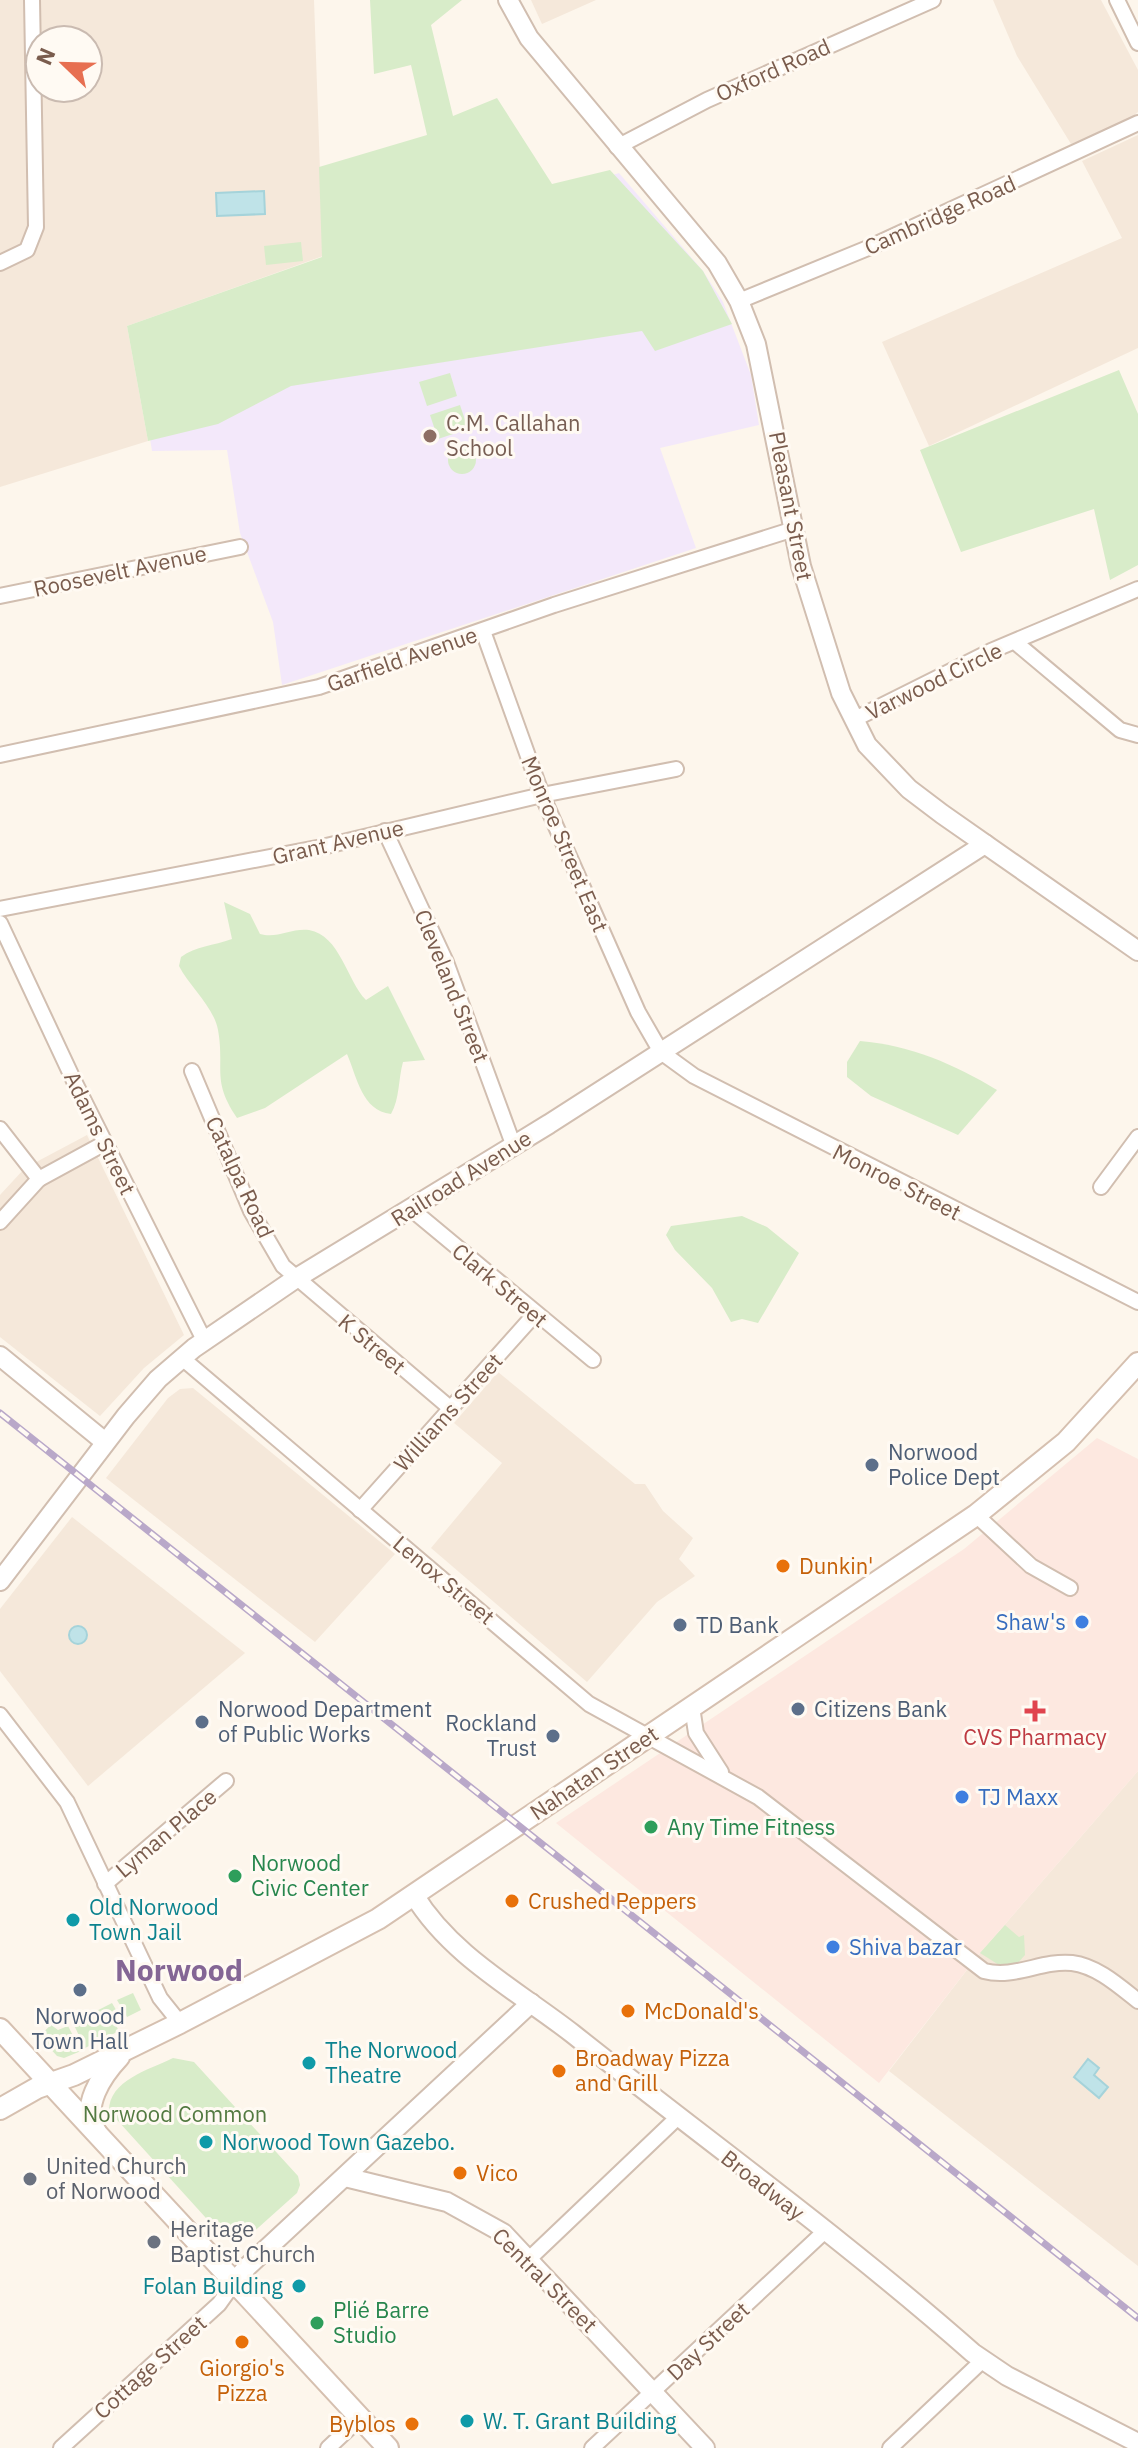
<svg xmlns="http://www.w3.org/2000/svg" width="1138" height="2448" font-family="'IBM Plex Sans',sans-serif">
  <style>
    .residential { fill: #f5e8da; fill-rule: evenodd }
    .commercial { fill: #fde8e0 }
    .education { fill: #f3e8fa }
    .green { fill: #d8ecc9 }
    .water { fill: #bfe3e8; stroke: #a5d3da; stroke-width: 2 }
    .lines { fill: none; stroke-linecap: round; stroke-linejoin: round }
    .minor-casing { stroke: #d1beb0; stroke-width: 18 }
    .tertiary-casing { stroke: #d1beb0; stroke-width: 22 }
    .secondary-casing { stroke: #d6c0b0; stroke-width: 24 }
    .minor { stroke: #fff; stroke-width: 14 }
    .tertiary { stroke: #fff; stroke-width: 18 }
    .secondary { stroke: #fff; stroke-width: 20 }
    .rail-casing { stroke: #b9a8c9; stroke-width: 7 }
    .rail { stroke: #fffaf3; stroke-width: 4; stroke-dasharray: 12; stroke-linecap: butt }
    .education-dot { fill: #8d6e63; stroke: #fffaf3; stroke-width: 3 }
    .service-dot { fill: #5c6f8a; stroke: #fffaf3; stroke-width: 3 }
    .food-dot { fill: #e8710a; stroke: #fffaf3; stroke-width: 3 }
    .shop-dot { fill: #3f7fe0; stroke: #fffaf3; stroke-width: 3 }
    .health-dot { fill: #e0444e; stroke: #fffaf3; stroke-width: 3 }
    .leisure-dot { fill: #2e9e5b; stroke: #fffaf3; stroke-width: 3 }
    .culture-dot { fill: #0f9aa8; stroke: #fffaf3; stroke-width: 3 }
    .worship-dot { fill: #6b7280; stroke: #fffaf3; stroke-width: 3 }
    .labels { text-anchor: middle; stroke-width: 6; stroke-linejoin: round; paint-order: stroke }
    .street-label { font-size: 22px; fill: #7a5c4d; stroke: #fffaf3 }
    .education-label { font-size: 22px; fill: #785e54; stroke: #fffaf3; text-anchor: start }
    .service-label { font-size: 22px; fill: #4e5e75; stroke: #fffaf3; text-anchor: start }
    .food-label { font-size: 22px; fill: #c56008; stroke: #fffaf3; text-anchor: start }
    .shop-label { font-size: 22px; fill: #366cbe; stroke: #fffaf3; text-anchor: start }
    .health-label { font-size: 22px; fill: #be3a42; stroke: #fffaf3 }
    .leisure-label { font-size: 22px; fill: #27864d; stroke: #fffaf3; text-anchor: start }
    .culture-label { font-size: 22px; fill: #0d838f; stroke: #fffaf3; text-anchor: start }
    .park-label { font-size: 22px; fill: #537a41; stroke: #fffaf3 }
    .worship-label { font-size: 22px; fill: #5b616d; stroke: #fffaf3; text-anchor: start }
    .district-label { font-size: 30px; font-weight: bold; fill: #846695; stroke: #fffaf3 }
  </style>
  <rect width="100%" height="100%" fill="#fdf6ec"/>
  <g class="residential">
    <path d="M0,0H314L323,256L127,326L148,441L0,487ZM40,40H88V88H40Z"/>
    <path d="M531,0H596L542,24Z"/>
    <path d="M993,0H1101L1138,70V112L1124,123L1071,144L1017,56Z"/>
    <path d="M1138,135V348L929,446L882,342L1122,238L1082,161Z"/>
    <path d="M87,1135L184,1335L144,1368L100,1416L0,1337V1195L25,1168Z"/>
    <path d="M498,1372L635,1484H645L663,1511L693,1538L679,1559L695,1576L657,1602L587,1682L431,1548L502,1463L454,1423Z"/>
    <path d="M193,1388L395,1554L315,1642L106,1478L168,1398L180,1389Z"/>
    <path d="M72,1517L245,1653L88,1786L0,1671V1609Z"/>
    <path d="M1138,1771V2266L889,2071L980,1953Z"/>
  </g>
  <path class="commercial" d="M1097,1438L1138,1459V1771L980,1953L879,2083L556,1823L964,1549Z"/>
  <path class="education" d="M619,173L703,271L723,302L751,375L759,425L660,448L696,548L282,685L273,622L240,533L227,450L152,451L132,328Z"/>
  <g class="green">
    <path d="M370,0H462L431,25L453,116L497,98L552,184L610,170L703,271L732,324L655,351L642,331L291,386L218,424L148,441L127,326L322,257L319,167L427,135L411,65L374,74Z"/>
    <path d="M301,242L303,261L266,265L264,246Z"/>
    <path d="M1119,370L1138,414V565L1110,580L1094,509L961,552L920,450Z"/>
    <path d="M450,373L457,396L427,406L419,382Z"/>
    <path d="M460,405L468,429L438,439L430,415Z"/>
    <circle cx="462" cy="460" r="14"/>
    <path d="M224,902L250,914L260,934C277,939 291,928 309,930C340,935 347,981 366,1000L388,986L425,1060L403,1062C398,1080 400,1098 391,1114C362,1111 357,1077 347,1054L265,1108L237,1118C211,1080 225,1069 218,1030C214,1007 189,986 179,966L181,957C196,946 213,946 232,939Z"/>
    <path d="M860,1041C910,1045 954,1064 997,1090L958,1135L871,1096L847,1077V1062Z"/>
    <path d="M742,1216L767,1227L799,1253L758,1323L742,1319L731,1322L712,1288L675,1250L666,1235L671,1226Z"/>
    <path d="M1005,1925L1019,1937L1024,1935L1025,1955L1016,1965H999L980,1953Z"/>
    <path d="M133,1993L141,2010L127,2017L117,2000Z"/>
    <path d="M112,2003L122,2020L115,2024L119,2031L85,2048L73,2023Z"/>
    <path d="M51,2025L58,2030L68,2026L81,2051L64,2058L57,2056L39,2036Z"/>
    <path d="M173,2058L194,2062L298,2176L300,2185L297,2193L250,2235L238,2240L225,2239L109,2111C109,2080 149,2070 173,2058Z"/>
  </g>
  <g class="water">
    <path d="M264,191L265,214L217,216L216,193Z"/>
    <circle cx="78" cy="1635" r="9"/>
    <path d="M1088,2059L1099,2068L1094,2075L1108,2087L1099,2098L1074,2077Z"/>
  </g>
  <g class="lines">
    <g class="minor-casing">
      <g id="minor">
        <path d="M1117,0L1138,43"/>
        <path d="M617,147L707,100L933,0"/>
        <path d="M0,263L27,250L36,227L32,0"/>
        <path d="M739,301L868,248L1138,123"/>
        <path d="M0,596L240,547"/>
        <path d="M483,631L542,795L638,1012L661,1052L694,1076L1138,1302"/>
        <path d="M1015,642L1120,730L1138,735"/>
        <path d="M853,720L991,651L1138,589"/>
        <path d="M0,755L319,687L554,605L794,529"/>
        <path d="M385,831L446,962L513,1144"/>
        <path d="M0,909L322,847L542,795L676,769"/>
        <path d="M0,923L74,1081L204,1340"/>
        <path d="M192,1071L251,1211L283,1266L450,1408"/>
        <path d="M0,1129L39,1179L105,1143"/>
        <path d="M1101,1187L1138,1137"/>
        <path d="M410,1208L593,1360"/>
        <path d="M0,1222L39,1179"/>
        <path d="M182,1358L589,1704L758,1797L984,1971C1015,1979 1041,1960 1072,1963C1097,1966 1119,1986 1138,2001"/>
        <path d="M360,1510L535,1314"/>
        <path d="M976,1515L1031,1566L1070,1588"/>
        <path d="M692,1707L696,1733L721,1772"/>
        <path d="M0,1715L67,1802L160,1998L180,2023"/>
        <path d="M105,1884L226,1781"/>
        <path d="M529,2259L677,2118"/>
        <path d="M61,2448L219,2304L234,2283"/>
        <path d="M328,2448L360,2418"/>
        <path d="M592,2448L824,2232"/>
        <path d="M890,2448L983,2360"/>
      </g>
    </g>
    <g class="tertiary-casing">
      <g id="tertiary">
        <path d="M508,0L529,38L717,263L739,301L756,344L801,566L841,693L867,745L909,789L942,814L1138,951"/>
        <path d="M0,1356L105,1442"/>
        <path d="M0,1581L126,1416L158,1379L194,1348L295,1279L549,1124L985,844"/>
        <path d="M414,1895C451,1956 518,1991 573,2034C706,2140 845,2240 973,2353L1007,2376L1138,2443"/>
        <path d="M345,2177L447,2202L503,2233L705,2448"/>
        <path d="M234,2283L247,2267L531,2003"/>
      </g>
    </g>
    <g class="secondary-casing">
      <g id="secondary">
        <path d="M0,2029L388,2448"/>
        <path d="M0,2109L37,2088L74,2075L180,2023L378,1919L976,1515L1066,1442L1138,1363"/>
        <path d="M96,2132C80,2107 102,2075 119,2057"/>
      </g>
    </g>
    <use href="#minor" class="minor"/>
    <use href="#tertiary" class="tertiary"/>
    <use href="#secondary" class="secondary"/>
    <g class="rail-casing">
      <path id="rail" d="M0,1413L1138,2318"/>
    </g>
    <use href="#rail" class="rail"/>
  </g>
  <circle class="education-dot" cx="430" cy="436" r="8"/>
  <g class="service-dot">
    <circle cx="872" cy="1465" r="8"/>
    <circle cx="680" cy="1625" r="8"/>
    <circle cx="798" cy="1709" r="8"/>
    <circle cx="202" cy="1722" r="8"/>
    <circle cx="553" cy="1736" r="8"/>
    <circle cx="80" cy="1990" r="8"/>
  </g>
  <g class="food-dot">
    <circle cx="783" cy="1566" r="8"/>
    <circle cx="512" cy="1901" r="8"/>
    <circle cx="628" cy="2011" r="8"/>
    <circle cx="559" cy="2071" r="8"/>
    <circle cx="460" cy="2173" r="8"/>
    <circle cx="242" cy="2342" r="8"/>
    <circle cx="412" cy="2424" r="8"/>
  </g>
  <g class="shop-dot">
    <circle cx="1082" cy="1622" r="8"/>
    <circle cx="962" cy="1797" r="8"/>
    <circle cx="833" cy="1947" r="8"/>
  </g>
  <path class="health-dot" d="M1031 1699h8v8h8v8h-8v8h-8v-8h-8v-8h8z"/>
  <g class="leisure-dot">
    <circle cx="651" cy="1827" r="8"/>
    <circle cx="235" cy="1876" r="8"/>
    <circle cx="317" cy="2323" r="8"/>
  </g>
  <g class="culture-dot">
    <circle cx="73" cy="1920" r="8"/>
    <circle cx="309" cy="2063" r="8"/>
    <circle cx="206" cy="2142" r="8"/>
    <circle cx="299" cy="2286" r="8"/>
    <circle cx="467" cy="2421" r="8"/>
  </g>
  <g class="worship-dot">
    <circle cx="30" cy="2179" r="8"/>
    <circle cx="154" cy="2242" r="8"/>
  </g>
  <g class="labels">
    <g class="street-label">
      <text transform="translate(773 70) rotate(-24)" y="8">Oxford Road</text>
      <text transform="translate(940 215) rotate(-24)" y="8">Cambridge Road</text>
      <text transform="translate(791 506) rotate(79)" y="8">Pleasant Street</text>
      <text transform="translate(120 571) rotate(-12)" y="8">Roosevelt Avenue</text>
      <text transform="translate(402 659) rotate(-19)" y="8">Garfield Avenue</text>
      <text transform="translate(934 681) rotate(-26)" y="8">Varwood Circle</text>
      <text transform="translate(338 842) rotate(-13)" y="8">Grant Avenue</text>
      <text transform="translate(565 844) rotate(67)" y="8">Monroe Street East</text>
      <text transform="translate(452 986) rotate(68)" y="8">Cleveland Street</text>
      <text transform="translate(100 1133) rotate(64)" y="8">Adams Street</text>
      <text transform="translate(240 1177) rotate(65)" y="8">Catalpa Road</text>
      <text transform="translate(461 1178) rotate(-32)" y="8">Railroad Avenue</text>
      <text transform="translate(897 1182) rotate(27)" y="8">Monroe Street</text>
      <text transform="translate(500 1285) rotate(40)" y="8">Clark Street</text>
      <text transform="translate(372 1344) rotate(40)" y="8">K Street</text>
      <text transform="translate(448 1412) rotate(-48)" y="8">Williams Street</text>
      <text transform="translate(444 1580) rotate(40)" y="8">Lenox Street</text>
      <text transform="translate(594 1773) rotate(-34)" y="8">Nahatan Street</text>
      <text transform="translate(166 1833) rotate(-40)" y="8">Lyman Place</text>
      <text transform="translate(763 2185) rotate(38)" y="8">Broadway</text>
      <text transform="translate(545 2280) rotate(45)" y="8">Central Street</text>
      <text transform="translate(708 2341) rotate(-43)" y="8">Day Street</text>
      <text transform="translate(150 2367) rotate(-42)" y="8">Cottage Street</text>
    </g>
    <g class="education-label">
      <text x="446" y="431">C.M. Callahan<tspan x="446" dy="25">School</tspan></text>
    </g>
    <g class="service-label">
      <text x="888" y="1460">Norwood<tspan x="888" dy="25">Police Dept</tspan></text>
      <text x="696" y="1633">TD Bank</text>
      <text x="218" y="1717">Norwood Department<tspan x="218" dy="25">of Public Works</tspan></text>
      <text x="814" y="1717">Citizens Bank</text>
      <text x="537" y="1731" text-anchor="end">Rockland<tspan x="537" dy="25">Trust</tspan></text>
      <text x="80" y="2024" text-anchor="middle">Norwood<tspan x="80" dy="25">Town Hall</tspan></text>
    </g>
    <g class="food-label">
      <text x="799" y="1574">Dunkin'</text>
      <text x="528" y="1909">Crushed Peppers</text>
      <text x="644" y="2019">McDonald's</text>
      <text x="575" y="2066">Broadway Pizza<tspan x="575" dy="25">and Grill</tspan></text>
      <text x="476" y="2181">Vico</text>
      <text x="242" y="2376" text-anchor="middle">Giorgio's<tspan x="242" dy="25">Pizza</tspan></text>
      <text x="396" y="2432" text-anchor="end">Byblos</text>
    </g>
    <g class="shop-label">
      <text x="1066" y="1630" text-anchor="end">Shaw's</text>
      <text x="978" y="1805">TJ Maxx</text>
      <text x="849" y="1955">Shiva bazar</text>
    </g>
    <g class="health-label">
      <text x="1035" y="1745">CVS Pharmacy</text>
    </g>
    <g class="leisure-label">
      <text x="667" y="1835">Any Time Fitness</text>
      <text x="251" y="1871">Norwood<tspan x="251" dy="25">Civic Center</tspan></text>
      <text x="333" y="2318">Plié Barre<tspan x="333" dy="25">Studio</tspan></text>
    </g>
    <g class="culture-label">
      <text x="89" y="1915">Old Norwood<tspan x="89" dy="25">Town Jail</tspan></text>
      <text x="325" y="2058">The Norwood<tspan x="325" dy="25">Theatre</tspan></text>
      <text x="222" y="2150">Norwood Town Gazebo.</text>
      <text x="283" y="2294" text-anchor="end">Folan Building</text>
      <text x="483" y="2429">W. T. Grant Building</text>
    </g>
    <g class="park-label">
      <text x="175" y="2122">Norwood Common</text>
    </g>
    <g class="worship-label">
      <text x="46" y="2174">United Church<tspan x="46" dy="25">of Norwood</tspan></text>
      <text x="170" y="2237">Heritage<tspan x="170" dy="25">Baptist Church</tspan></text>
    </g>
    <g class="district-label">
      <text x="179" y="1981">Norwood</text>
    </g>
  </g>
  <g transform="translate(64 64) rotate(293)"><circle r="38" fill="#fffaf3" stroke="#cabbb1" stroke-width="2"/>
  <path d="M0-6L14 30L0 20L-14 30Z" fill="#e76f51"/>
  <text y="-12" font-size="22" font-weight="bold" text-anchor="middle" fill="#7a5c4d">N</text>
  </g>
</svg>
